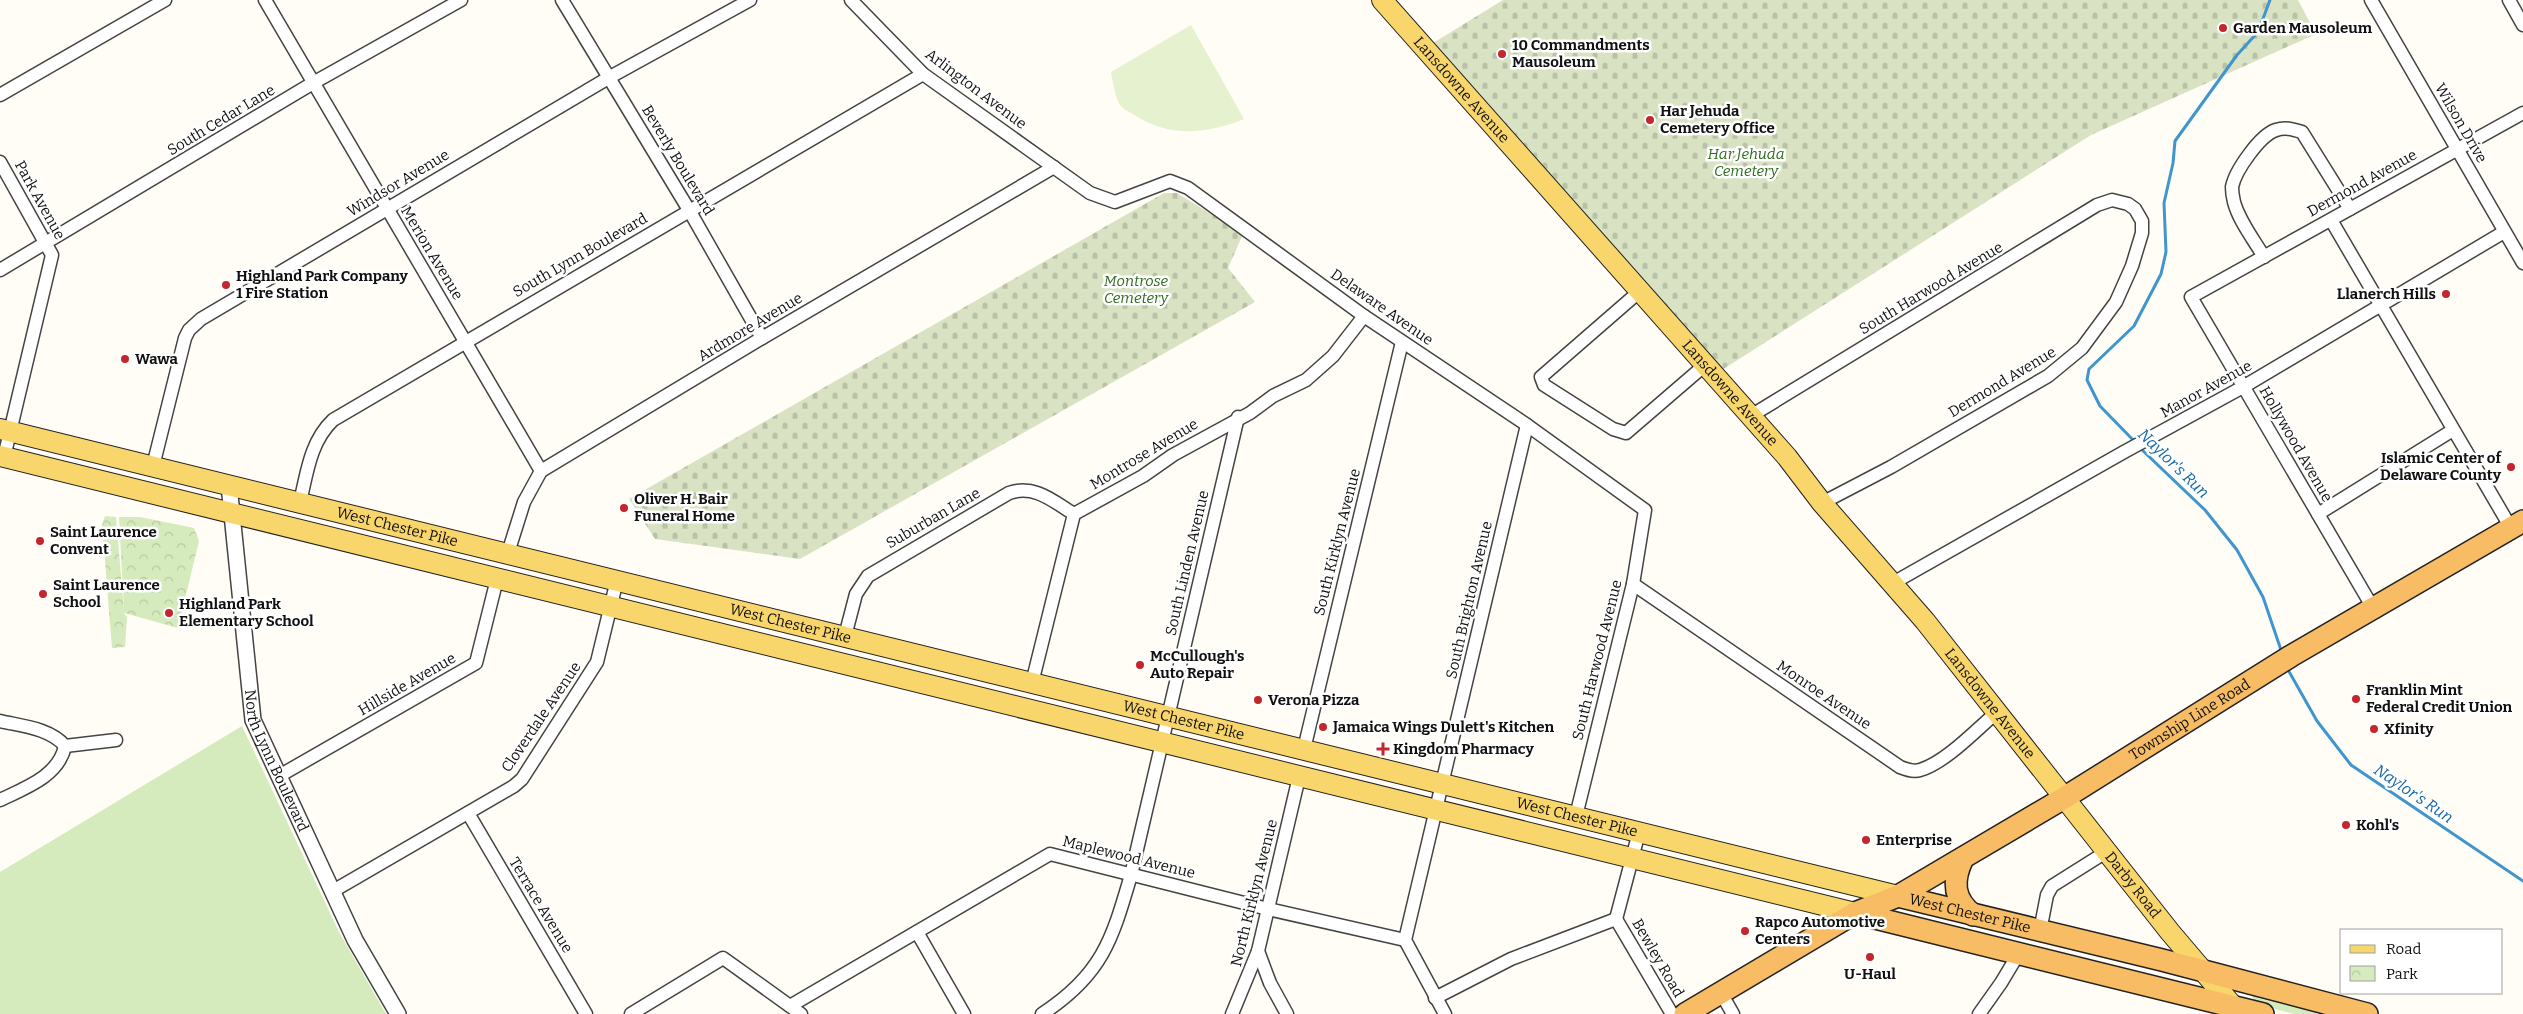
<svg xmlns="http://www.w3.org/2000/svg" width="2523" height="1014" font-family="Bitter,serif">
  <style>
    .grass { fill: #d5ebbd }
    .cemetery { fill: url(#cemetery-stones) }
    .park { fill: url(#park-crowns) }
    .pitch { fill: #e6f2cf }
    .lines { fill: none; stroke-linecap: round; stroke-linejoin: round }
    .stream { stroke: #3f96cf; stroke-width: 3 }
    .minor-casing { stroke: #444; stroke-width: 15 }
    .tertiary-casing { stroke: #444; stroke-width: 18 }
    .primary-casing { stroke: #222; stroke-width: 22 }
    .trunk-casing { stroke: #222; stroke-width: 24 }
    .minor { stroke: #fff; stroke-width: 12 }
    .tertiary { stroke: #fff; stroke-width: 15 }
    .primary { stroke: #f9d66b; stroke-width: 20 }
    .trunk { stroke: #f7bc64; stroke-width: 21 }
    .poi-dot { fill: #c4262e; stroke: #fff; stroke-width: 2 }
    .labels { text-anchor: middle; stroke-width: 5; stroke-linejoin: round; paint-order: stroke }
    .poi-label { font-size: 15px; font-weight: bold; fill: #111; stroke: #fff; text-anchor: start }
    .street-label { font-size: 15px; fill: #111; stroke: #fff }
    .park-label { font-size: 15px; font-style: italic; fill: #2f6b1f; stroke: #fff }
    .water-label { font-size: 16px; font-style: italic; fill: #1768a6; stroke: #fff }
  </style>
  <defs>
    <pattern id="cemetery-stones" width="16" height="16" patternUnits="userSpaceOnUse" patternTransform="scale(1.25)"><rect width="16" height="16" fill="#d9e3c4"/><path d="M2 7V4a2 2 0 0 1 4 0v3zM10 15v-3a2 2 0 0 1 4 0v3z" fill="#b9c2a7"/></pattern>
    <pattern id="park-crowns" width="20" height="18" patternUnits="userSpaceOnUse" patternTransform="scale(1.25)"><rect width="20" height="18" fill="#d5ebbd"/><path d="M2 6a3 3 0 1 1 6 0M12 15a3 3 0 1 1 6 0" fill="none" stroke="#b6c8a1"/></pattern>
  </defs>
  <rect width="100%" height="100%" fill="#fffdf5"/>
  <g class="grass">
    <path d="M242,726L339,932L386,1014H0V872Z"/>
    <path d="M2252,996H2255L2329,1014H2294L2256,1004Z"/>
  </g>
  <g class="cemetery">
    <path d="M1503,0H2298L2316,34L2091,135L1714,375L1425,48Z"/>
    <path d="M1164,193H1177L1243,234L1228,268L1255,302L800,559L655,539L629,499Z"/>
  </g>
  <path class="park" d="M105,516L116,517L124,611L119,517H140L194,528L199,541L178,628L124,613L127,617L125,647L112,648L102,525Z"/>
  <path class="pitch" d="M1191,25L1244,119C1208,134 1167,138 1133,114C1129,112 1123,109 1120,105C1115,97 1113,82 1111,72Z"/>
  <g class="lines">
    <g class="stream">
      <path d="M2136,443L2100,406L2087,380L2089,369L2134,326L2161,274L2166,252L2164,203L2173,163L2175,141L2237,55L2258,32L2270,0"/>
      <path d="M2140,448L2205,510L2237,550L2263,597L2282,653"/>
      <path d="M2287,668L2317,721L2351,765L2523,881"/>
    </g>
    <g class="minor-casing">
      <g id="minor">
        <path d="M265,0L541,471"/>
        <path d="M562,0L689,210L762,338"/>
        <path d="M851,0L923,74L1090,193L1115,202L1170,181L1188,188L1364,316L1527,425L1645,510L1633,584L1576,816"/>
        <path d="M2371,0L2523,263"/>
        <path d="M2509,0L2523,25"/>
        <path d="M0,95L165,0"/>
        <path d="M0,162L52,255L4,457"/>
        <path d="M2331,220L2511,528"/>
        <path d="M2264,257C2254,240 2239,221 2234,202C2233,198 2232,191 2232,187C2235,171 2260,135 2276,130C2285,127 2292,129 2302,132L2350,209"/>
        <path d="M0,270L313,83L461,0"/>
        <path d="M1640,291L1541,377L1544,385L1613,429L1626,433L1705,365"/>
        <path d="M1749,417L2097,205L2112,200L2128,204L2135,209L2142,221V233L2132,266L2116,302L2082,348L2048,376L1891,467L1822,503"/>
        <path d="M153,466L185,338L189,330L201,319L610,77L750,0"/>
        <path d="M300,502C307,473 310,442 333,420L923,74"/>
        <path d="M2318,514L2453,430"/>
        <path d="M508,553L524,502L541,471L762,338L1054,167"/>
        <path d="M1893,583L2124,452L2243,387L2504,232"/>
        <path d="M1633,584L1900,767C1907,770 1913,772 1920,770C1945,763 1976,730 1996,713"/>
        <path d="M2373,608L2191,297L2523,113"/>
        <path d="M845,636L856,594L868,576L1009,493C1034,484 1053,501 1074,514"/>
        <path d="M1032,683L1074,514L1143,476L1173,455L1250,413L1273,396L1306,380L1333,356L1364,316"/>
        <path d="M0,721C21,726 50,728 65,746"/>
        <path d="M65,746L116,740"/>
        <path d="M1304,749L1402,342"/>
        <path d="M279,776L476,663L497,579"/>
        <path d="M0,800C25,788 59,776 65,746"/>
        <path d="M468,813L586,1014"/>
        <path d="M333,891L514,786L522,779L597,662L617,580"/>
        <path d="M1616,919L1672,1014"/>
        <path d="M1616,919L1639,832"/>
        <path d="M2040,931L2047,895L2052,886L2106,852"/>
        <path d="M917,932L964,1014"/>
        <path d="M1258,951L1270,983L1287,1014"/>
        <path d="M1721,993L1733,1014"/>
        <path d="M1435,998L1511,959L1616,919"/>
        <path d="M790,1006L1050,854L1268,909L1405,940"/>
        <path d="M631,1014L723,958L801,1014"/>
        <path d="M1042,1014C1102,975 1112,940 1131,875L1238,417"/>
        <path d="M1232,1014L1258,951L1299,777"/>
        <path d="M1445,1014L1405,940L1527,425"/>
        <path d="M1979,1014L2001,983L2019,953"/>
      </g>
    </g>
    <g class="tertiary-casing">
      <g id="tertiary">
        <path id="s1" d="M229,485L253,720L355,940L398,1014"/>
      </g>
    </g>
    <g class="primary-casing">
      <g id="primary">
        <path id="s2" d="M1382,0L1787,457L1822,503L1925,621L2170,932L2238,1012"/>
        <path id="s3" d="M0,429L1898,896"/>
        <path d="M0,456L1855,913"/>
      </g>
    </g>
    <g class="trunk-casing">
      <g id="trunk">
        <path d="M1963,858C1952,881 1953,899 1973,915"/>
        <path id="s4" d="M1898,896L2162,960L2367,1014"/>
        <path d="M1855,913L2263,1014"/>
        <path id="s5" d="M1685,1014L1855,913L1898,896L2064,798L2291,656L2523,521"/>
      </g>
    </g>
    <use href="#minor" class="minor"/>
    <use href="#tertiary" class="tertiary"/>
    <use href="#primary" class="primary"/>
    <use href="#trunk" class="trunk"/>
  </g>
  <g class="poi-dot">
    <circle cx="2223" cy="28" r="5"/>
    <circle cx="1502" cy="54" r="5"/>
    <circle cx="1650" cy="120" r="5"/>
    <circle cx="226" cy="285" r="5"/>
    <circle cx="2446" cy="294" r="5"/>
    <circle cx="125" cy="359" r="5"/>
    <circle cx="2511" cy="467" r="5"/>
    <circle cx="624" cy="508" r="5"/>
    <circle cx="40" cy="541" r="5"/>
    <circle cx="43" cy="594" r="5"/>
    <circle cx="169" cy="613" r="5"/>
    <circle cx="1140" cy="665" r="5"/>
    <circle cx="2356" cy="699" r="5"/>
    <circle cx="1258" cy="700" r="5"/>
    <circle cx="1323" cy="727" r="5"/>
    <circle cx="2374" cy="729" r="5"/>
    <path d="M1380.5 741.5h5v5h5v5h-5v5h-5v-5h-5v-5h5z"/>
    <circle cx="2346" cy="825" r="5"/>
    <circle cx="1866" cy="840" r="5"/>
    <circle cx="1745" cy="931" r="5"/>
    <circle cx="1870" cy="957" r="5"/>
  </g>
  <g class="labels">
    <g class="poi-label">
      <text x="2233" y="33">Garden Mausoleum</text>
      <text x="1512" y="50">10 Commandments<tspan x="1512" dy="17">Mausoleum</tspan></text>
      <text x="1660" y="116">Har Jehuda<tspan x="1660" dy="17">Cemetery Office</tspan></text>
      <text x="236" y="281">Highland Park Company<tspan x="236" dy="17">1 Fire Station</tspan></text>
      <text x="2436" y="299" text-anchor="end">Llanerch Hills</text>
      <text x="135" y="364">Wawa</text>
      <text x="2501" y="463" text-anchor="end">Islamic Center of<tspan x="2501" dy="17">Delaware County</tspan></text>
      <text x="634" y="504">Oliver H. Bair<tspan x="634" dy="17">Funeral Home</tspan></text>
      <text x="50" y="537">Saint Laurence<tspan x="50" dy="17">Convent</tspan></text>
      <text x="53" y="590">Saint Laurence<tspan x="53" dy="17">School</tspan></text>
      <text x="179" y="609">Highland Park<tspan x="179" dy="17">Elementary School</tspan></text>
      <text x="1150" y="661">McCullough's<tspan x="1150" dy="17">Auto Repair</tspan></text>
      <text x="2366" y="695">Franklin Mint<tspan x="2366" dy="17">Federal Credit Union</tspan></text>
      <text x="1268" y="705">Verona Pizza</text>
      <text x="1333" y="732">Jamaica Wings Dulett's Kitchen</text>
      <text x="2384" y="734">Xfinity</text>
      <text x="1393" y="754">Kingdom Pharmacy</text>
      <text x="2356" y="830">Kohl's</text>
      <text x="1876" y="845">Enterprise</text>
      <text x="1755" y="927">Rapco Automotive<tspan x="1755" dy="17">Centers</tspan></text>
      <text x="1870" y="979" text-anchor="middle">U-Haul</text>
    </g>
    <g class="street-label">
      <text transform="translate(976 89) rotate(37)" y="5">Arlington Avenue</text>
      <text dy="5" stroke="none"><textPath href="#s2" startOffset="120">Lansdowne Avenue</textPath></text>
      <text transform="translate(221 120) rotate(-31)" y="5">South Cedar Lane</text>
      <text transform="translate(2461 123) rotate(60)" y="5">Wilson Drive</text>
      <text transform="translate(678 160) rotate(59)" y="5">Beverly Boulevard</text>
      <text transform="translate(398 183) rotate(-31)" y="5">Windsor Avenue</text>
      <text transform="translate(2362 183) rotate(-29)" y="5">Dermond Avenue</text>
      <text transform="translate(40 200) rotate(61)" y="5">Park Avenue</text>
      <text transform="translate(432 253) rotate(59)" y="5">Merion Avenue</text>
      <text transform="translate(580 255) rotate(-30)" y="5">South Lynn Boulevard</text>
      <text transform="translate(1931 288) rotate(-31)" y="5">South Harwood Avenue</text>
      <text transform="translate(1382 307) rotate(35)" y="5">Delaware Avenue</text>
      <text transform="translate(750 327) rotate(-31)" y="5">Ardmore Avenue</text>
      <text transform="translate(2002 382) rotate(-31)" y="5">Dermond Avenue</text>
      <text transform="translate(2206 389) rotate(-29)" y="5">Manor Avenue</text>
      <text dy="5" stroke="none"><textPath href="#s2" startOffset="525">Lansdowne Avenue</textPath></text>
      <text transform="translate(2296 444) rotate(60)" y="5">Hollywood Avenue</text>
      <text transform="translate(1144 454) rotate(-31)" y="5">Montrose Avenue</text>
      <text transform="translate(933 518) rotate(-30)" y="5">Suburban Lane</text>
      <text dy="5" stroke="none"><textPath href="#s3" startOffset="409">West Chester Pike</textPath></text>
      <text transform="translate(1337 542) rotate(-76)" y="5">South Kirklyn Avenue</text>
      <text transform="translate(1187 563) rotate(-77)" y="5">South Linden Avenue</text>
      <text transform="translate(1469 600) rotate(-77)" y="5">South Brighton Avenue</text>
      <text dy="5" stroke="none"><textPath href="#s3" startOffset="814">West Chester Pike</textPath></text>
      <text transform="translate(1597 660) rotate(-76)" y="5">South Harwood Avenue</text>
      <text transform="translate(407 684) rotate(-30)" y="5">Hillside Avenue</text>
      <text transform="translate(1824 695) rotate(34)" y="5">Monroe Avenue</text>
      <text dy="5" stroke="none"><textPath href="#s2" startOffset="930">Lansdowne Avenue</textPath></text>
      <text transform="translate(541 717) rotate(-56)" y="5">Cloverdale Avenue</text>
      <text dy="5" stroke="none"><textPath href="#s5" startOffset="585">Township Line Road</textPath></text>
      <text dy="5" stroke="none"><textPath href="#s3" startOffset="1219">West Chester Pike</textPath></text>
      <text dy="5" stroke="none"><textPath href="#s1" startOffset="282">North Lynn Boulevard</textPath></text>
      <text dy="5" stroke="none"><textPath href="#s3" startOffset="1624">West Chester Pike</textPath></text>
      <text transform="translate(1129 857) rotate(14)" y="5">Maplewood Avenue</text>
      <text dy="5" stroke="none"><textPath href="#s2" startOffset="1161">Darby Road</textPath></text>
      <text transform="translate(1254 893) rotate(-76)" y="5">North Kirklyn Avenue</text>
      <text transform="translate(541 905) rotate(59)" y="5">Terrace Avenue</text>
      <text dy="5" stroke="none"><textPath href="#s4" startOffset="74">West Chester Pike</textPath></text>
      <text transform="translate(1658 958) rotate(60)" y="5">Bewley Road</text>
    </g>
    <g class="park-label">
      <text x="1746" y="159">Har Jehuda<tspan x="1746" dy="17">Cemetery</tspan></text>
      <text x="1136" y="286">Montrose<tspan x="1136" dy="17">Cemetery</tspan></text>
    </g>
    <g class="water-label">
      <text transform="translate(2174 463) rotate(44)" y="6">Naylor's Run</text>
      <text transform="translate(2414 793) rotate(34)" y="6">Naylor's Run</text>
    </g>
  </g>
  <rect x="2340" y="929" width="162" height="65" fill="#ffffff" stroke="#a0a0a0"/>
  <rect x="2350" y="945" width="25" height="8" fill="#f9d66b" stroke="#a0a0a0"/>
  <text x="2386" y="954" font-size="15" fill="#111111">Road</text>
  <rect x="2350" y="966" width="25" height="15" fill="url(#park-crowns)" stroke="#a0a0a0"/>
  <text x="2386" y="979" font-size="15" fill="#111111">Park</text>
</svg>
